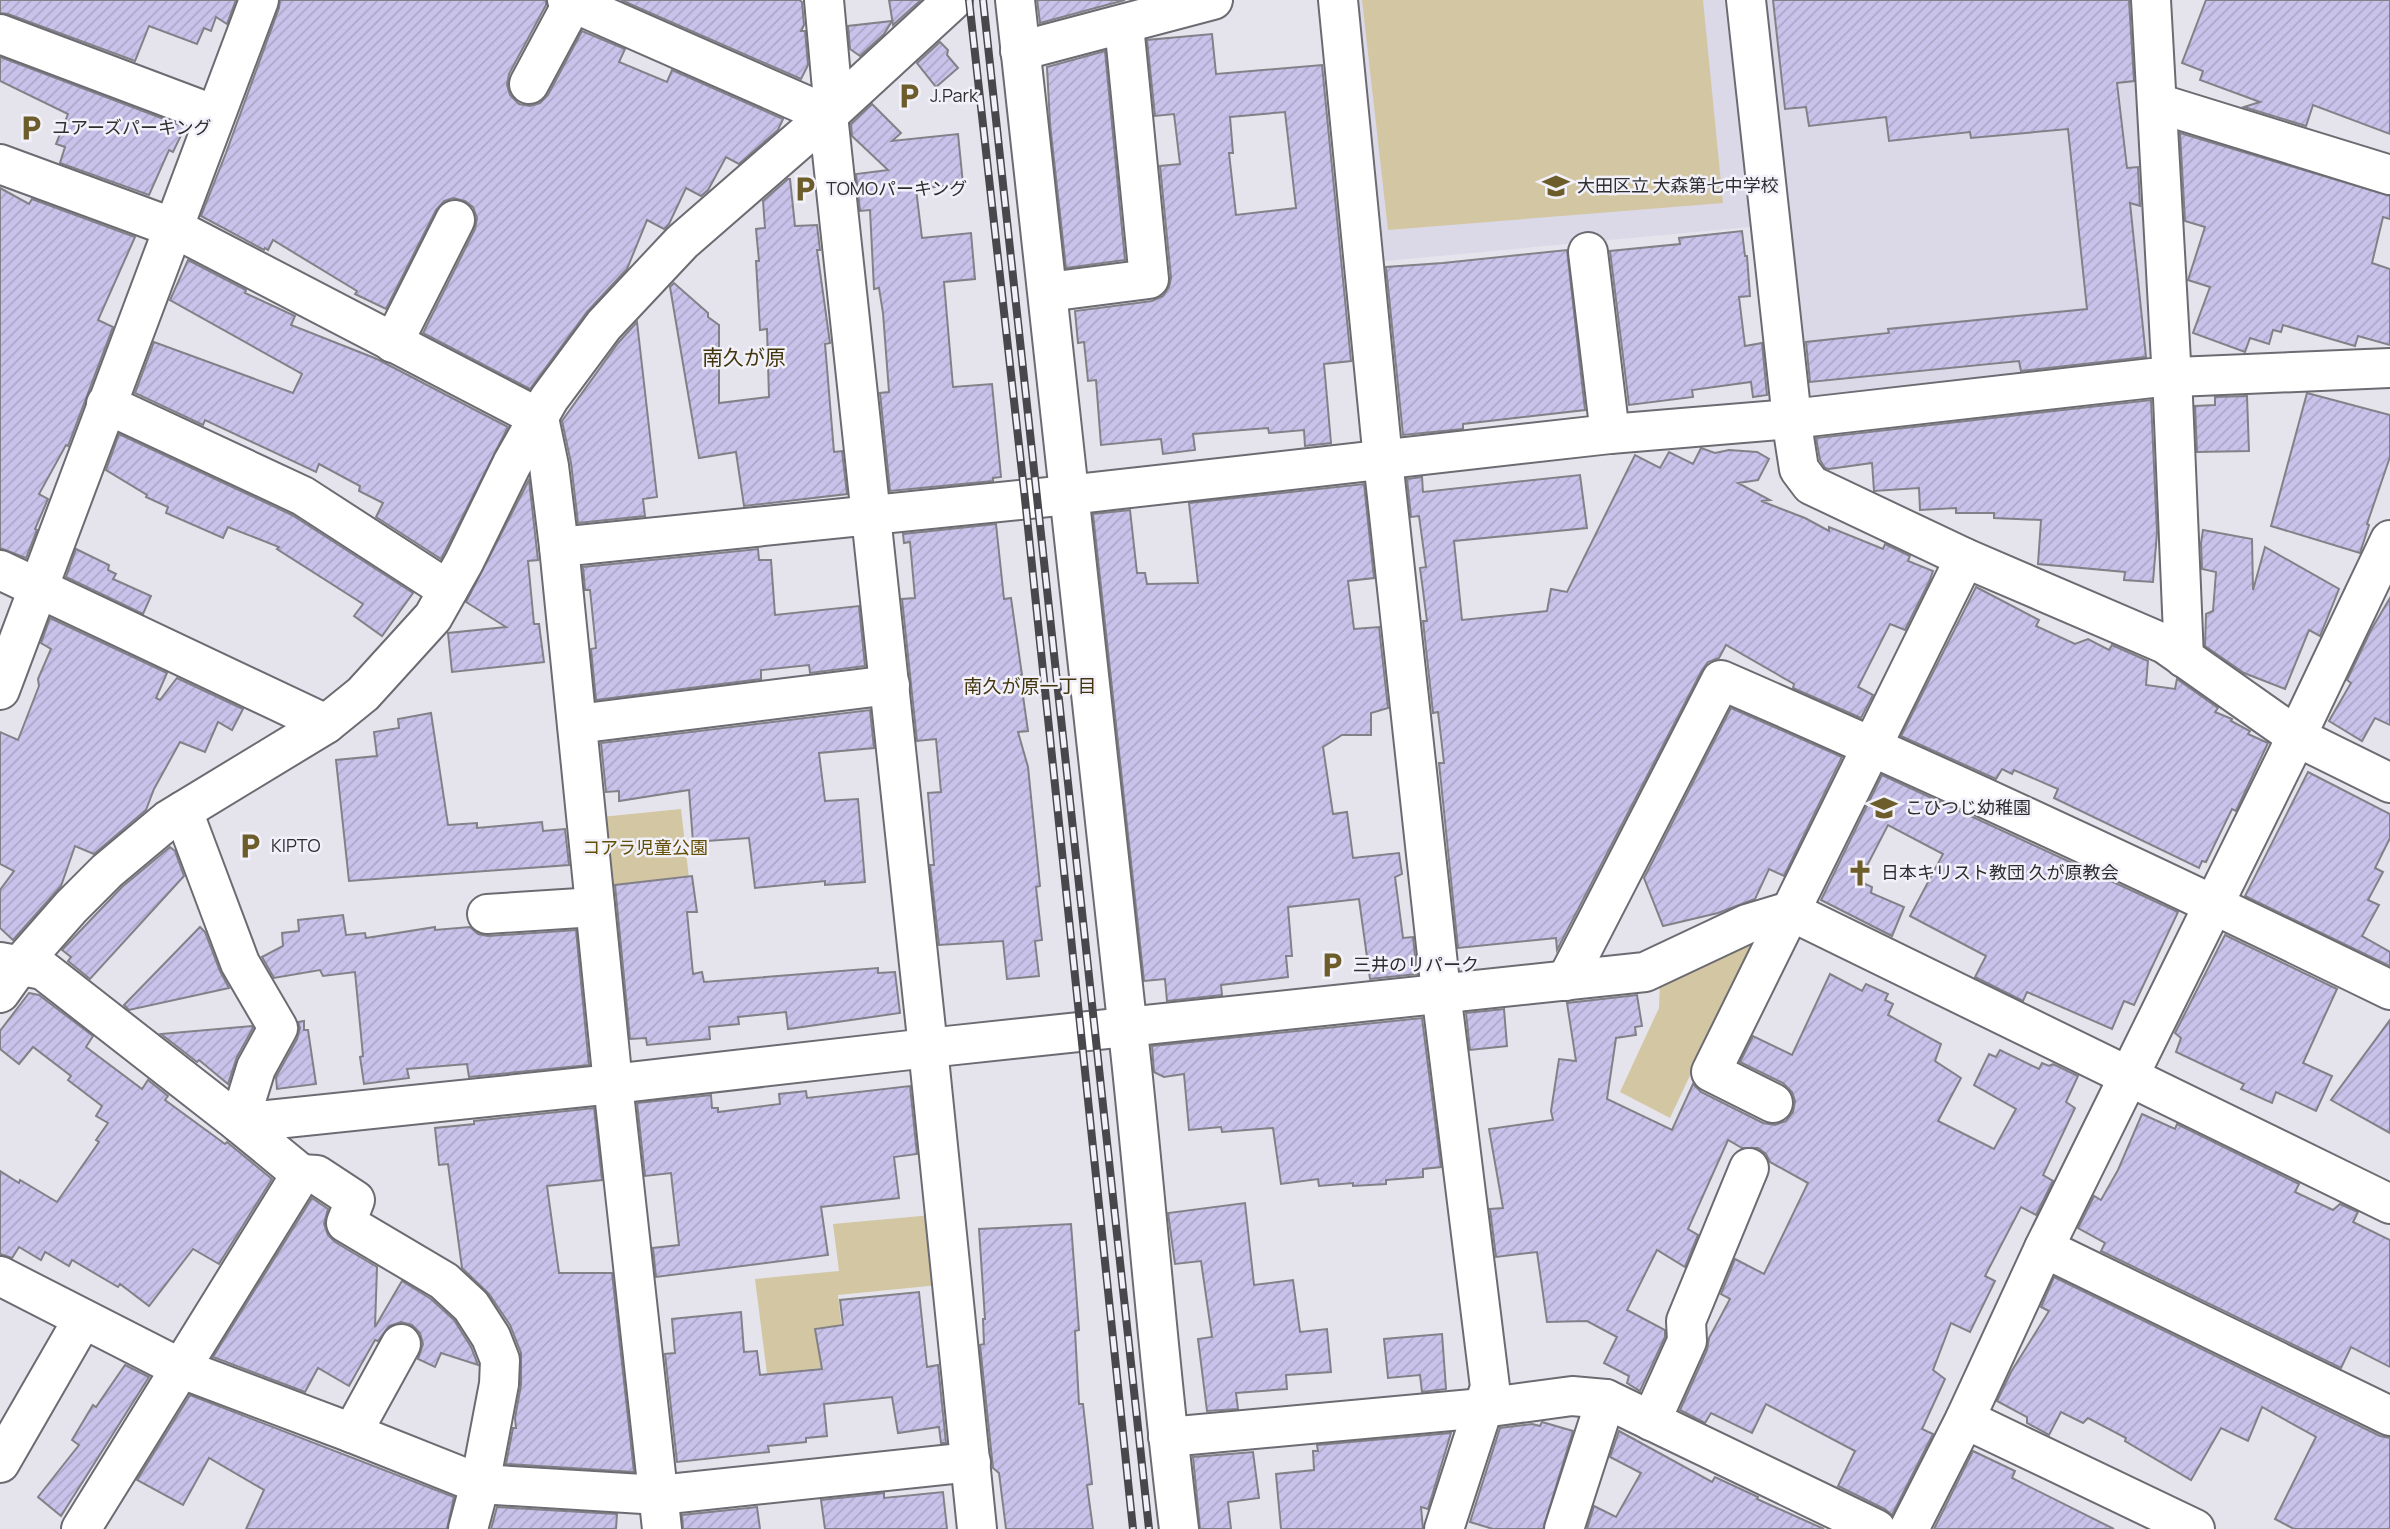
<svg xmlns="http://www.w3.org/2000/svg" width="2390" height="1529" font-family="Manrope,'Noto Sans JP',sans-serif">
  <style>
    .built { fill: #dbd9e8 }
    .park { fill: #d3c6a3 }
    .building { fill: url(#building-hatch); stroke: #828188; stroke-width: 2; fill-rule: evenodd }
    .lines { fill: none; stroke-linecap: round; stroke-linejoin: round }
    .minor-casing { stroke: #6c6b72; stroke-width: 42 }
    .minor { stroke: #fff; stroke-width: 38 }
    .rail-casing { stroke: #48484c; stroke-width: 8 }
    .rail { stroke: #f2f1fa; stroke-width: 5; stroke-dasharray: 16; stroke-linecap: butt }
    .labels { text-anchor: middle; stroke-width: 5; stroke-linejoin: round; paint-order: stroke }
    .poi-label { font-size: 18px; fill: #2e2e31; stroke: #f2f1fa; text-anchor: start }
    .park-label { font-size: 18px; fill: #624e04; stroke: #f2f1fa }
    .neighbourhood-label { font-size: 19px; fill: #43360d; stroke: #f2f1fa }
    .quarter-label { font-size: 21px; fill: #43360d; stroke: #f2f1fa }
  </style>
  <defs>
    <pattern id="building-hatch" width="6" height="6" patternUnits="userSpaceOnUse" patternTransform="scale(1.75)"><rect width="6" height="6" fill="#c9c2ea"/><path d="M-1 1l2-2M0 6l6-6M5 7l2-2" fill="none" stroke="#ada7c9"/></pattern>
  </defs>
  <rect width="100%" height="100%" fill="#e5e4ec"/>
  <path class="built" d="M1343,0H1724L1742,135L1761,0H2129L2155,346L2146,362L1815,397L1803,389L1776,142L1743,145L1750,227L1375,262Z"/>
  <g class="park">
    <path d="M1362,0H1703L1723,203L1388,230Z"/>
    <path d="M681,809L689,878L609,886L601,817Z"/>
    <path d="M1755,937L1670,1118L1620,1092L1659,1008L1660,981Z"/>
    <path d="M932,1215L939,1285L838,1295L846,1365L767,1374L755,1279L839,1271L833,1224Z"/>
  </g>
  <g class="building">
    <path d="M0,0H236L227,24L216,17L211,31L204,28L197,44L149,26L135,61L8,14L0,13Z"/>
    <path d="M280,0H546V5L509,74L507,85L510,95L519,104L530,106L540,103L548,95L582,31L625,49L619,62L667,82L672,70L783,119L778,130L739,164L726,157L708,190L701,196L686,188L669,224L664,229L647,220L627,269L587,312L530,389L423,333L475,229L477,218L473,207L465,201L453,198L444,201L436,210L386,309L355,294L357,291L273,240L268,250L265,248L264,250L201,216L226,153L279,8Z"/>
    <path d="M621,0H799L802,2L804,25L801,31H805L808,65L801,79Z"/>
    <path d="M889,0H921L893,25Z"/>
    <path d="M1037,0H1125L1040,23Z"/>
    <path d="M1773,0H2129L2134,81L2117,83L2127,168L2138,167L2140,206L2130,203L2146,357L2021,371L2019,361L1810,382L1806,342L1889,333L1888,329L2087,309L2068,129L1971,138L1970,132L1889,141L1886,117L1809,126L1806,107L1785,109Z"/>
    <path d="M2206,0H2390V134L2313,105L2306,126L2244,107L2260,102L2200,80L2203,71L2182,63Z"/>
    <path d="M892,21L884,34L860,56L850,49L848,26Z"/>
    <path d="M1212,34L1216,74L1322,65L1351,361L1324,364L1331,443L1305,446L1304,430L1269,433L1268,428L1193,434L1195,450L1163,454L1161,439L1101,445L1096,380L1088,381L1084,342L1078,343L1075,311L1152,301L1163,296L1169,287L1171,278L1160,166L1180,164L1174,114L1155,116L1147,40ZM1285,112L1296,208L1236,215L1229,153H1233L1230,117Z"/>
    <path d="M940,42L948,50L947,55L958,68L936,87L917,63Z"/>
    <path d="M1105,51L1125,260L1066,268L1050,124L1047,67Z"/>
    <path d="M0,57L185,127L173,152L169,150L149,195L60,163L65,147L56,144L68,114L0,81Z"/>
    <path d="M872,104L901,133L892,141L958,134L963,184L916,189L922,238L971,233L975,279L944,282L953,387L992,384L1001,477L993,478V481L890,491L880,393L889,392L883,313L879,288L874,289L870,210L860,211L856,174L888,170L852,136L851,124Z"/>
    <path d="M2180,133L2390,196V219L2383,217L2372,263L2390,269V345L2358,336L2355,346L2283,325L2281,332L2273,330L2269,344L2250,338L2245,352L2193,333L2210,287L2188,280L2205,227L2185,221Z"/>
    <path d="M788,179H790L795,226L817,225L820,250H817L830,343L825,344L834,452L842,451L847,494L744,506L736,452L699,458L670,287L674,283L708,313V317L719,325V403L769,397L767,329L760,330L756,261H759L756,229L765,228L763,201Z"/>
    <path d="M0,188L29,204L32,199L135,237L98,320L113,327L68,446L66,445L39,494L48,499L35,529L37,530L26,558L0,548Z"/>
    <path d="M1742,231L1745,256H1747L1750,296L1739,297L1745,346L1762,343L1767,395L1753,397L1751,382L1692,390L1693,397L1629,405L1610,251L1680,244L1679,238Z"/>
    <path d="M1567,250L1585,410L1463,424V429L1403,435L1386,267L1443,263Z"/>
    <path d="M188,260L246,290L245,293L295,316L291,325L377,359L508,427L441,559L376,517L383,503L359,491L360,486L319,464L316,472L205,420L203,425L135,393L154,342L293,393L302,374L170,300Z"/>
    <path d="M637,322L657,497L643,499L645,516L578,523L571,463L562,421L618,343Z"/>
    <path d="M2307,393L2390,415V457L2367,524L2369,525L2360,553L2271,526Z"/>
    <path d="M2247,396L2249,451L2197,452L2195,406L2215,405V397Z"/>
    <path d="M2151,400L2157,532L2153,582L2124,580L2125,572L2038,564L2041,520L1994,518V513H1956V508L1920,510L1919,488L1874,491L1872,463L1829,469L1825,468L1820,460L1816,438Z"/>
    <path d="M119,434L292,515L413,593L382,636L354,616L363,604L277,549L279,547L228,527L223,538L166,513L168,507L146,497L147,495L106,470Z"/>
    <path d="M1701,448L1715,453L1729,450L1757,452L1769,459L1758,480L1738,483L1770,500L1761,501L1805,518L1829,531V527L1883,549L1885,544L1910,556L1908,561L1933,571L1929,582L1905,630L1890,624L1858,687L1873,695L1861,718L1793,688L1794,684L1726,645L1719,658L1708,662L1702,670L1557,950L1556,938L1458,948L1439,763H1444L1438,712L1433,713L1423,621H1427L1420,568L1426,567L1419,516L1411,517L1407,479L1422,477L1423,492L1580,475L1587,528L1454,541L1462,620L1547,611L1551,589L1567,592L1635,455L1660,468L1669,452L1693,464Z"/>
    <path d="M529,480L538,560L528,561L534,624H539L544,662L452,672L448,633L506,627L466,602Z"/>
    <path d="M1364,484L1374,578L1348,581L1354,629L1379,627L1388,708L1371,713V735H1342L1323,747L1333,814L1347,812L1353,858L1399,853L1402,874L1395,877L1403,938L1413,937L1417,974L1370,979L1359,899L1288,907L1292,956H1286L1288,977L1221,985L1222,995L1167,1001L1165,979L1144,981L1093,514L1130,510L1137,573H1145L1147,584L1198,583L1189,503Z"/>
    <path d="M996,524L1004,599L1011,598L1022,675H1020L1028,731L1018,732L1028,767L1040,886L1036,887L1042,940L1035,941L1039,976L1007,979L1003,941L939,945L930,865H934L928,793L941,792L936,739L917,741L902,599L915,598L910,542L904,543L903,534Z"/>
    <path d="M2203,530L2252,539L2253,590L2265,547L2339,589L2320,636L2309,630L2285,689L2244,673L2205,646L2206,614L2213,611L2216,572L2202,569L2201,543Z"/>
    <path d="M76,549L109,565L108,570L116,574L113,579L151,596L143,614L66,577Z"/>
    <path d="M758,549L759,560H771L775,615L859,606L865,666L810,673L809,665L761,670V679L596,700L591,649L596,648L590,590H585L583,567Z"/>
    <path d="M1976,587L2039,620L2036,626L2075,644L2088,639L2109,650L2112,645L2148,661L2146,685L2175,689L2177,679L2218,708L2215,712L2232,719L2231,721L2250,731L2248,734L2268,743L2236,811L2232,809L2206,862L2202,861L2199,868L2054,798L2058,789L2014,770L2012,774L2002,769L1996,779L1901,736Z"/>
    <path d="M2390,598V725L2375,718L2362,741L2329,721L2351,683L2347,680L2371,630Z"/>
    <path d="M50,618L167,673L156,698L160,700L177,678L243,709L232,730L218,722L205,752L180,742L154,789L146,810L94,854L75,846L61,886L13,940L0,928V890L14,871L0,864V732L18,740L39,686L38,679L51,649L41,643Z"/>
    <path d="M1731,708L1842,757L1784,876L1769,869L1755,899L1718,913L1663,926L1644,878Z"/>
    <path d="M870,710L874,748L819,753L825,801L858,799L865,882L825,885V881L755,888L749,838L693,842L689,790L619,801V791L606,792L601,743Z"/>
    <path d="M431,713L448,825L477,823V828L542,822L543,831L565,829L569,865L349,881L336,760L377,756L374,732L399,728L398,719Z"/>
    <path d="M2308,772L2390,814V838L2375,868L2383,872L2368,900L2379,905L2362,936L2390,952V966L2245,896Z"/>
    <path d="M1882,775L2178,912L2134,1005L2124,1001L2112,1029L2027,992L2023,1001L1975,977L1986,956L1910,916L1943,854L1888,825L1859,881L1872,887L1871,893L1904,907L1892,936L1821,900Z"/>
    <path d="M170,847L175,851L184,876L90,979L68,961L71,957L62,950L122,887Z"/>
    <path d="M692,876L697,912H687L693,974L702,972L704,982L878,968V973L895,972L900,1013L788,1029L786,1012L738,1017L739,1024L709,1027L710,1039L647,1045L646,1038L630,1039L615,885Z"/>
    <path d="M343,915L346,935L365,933L366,938L435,927V930L470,927L478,934L488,936L576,930L589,1065L469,1077L467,1064L407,1069L409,1078L364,1084L360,1057L363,1056L355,972L323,976L320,970L274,978L262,957L283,946L282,933L299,931L298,920Z"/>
    <path d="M200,927L205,932L220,971L229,988L129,1010L124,1005Z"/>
    <path d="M2225,935L2337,989L2303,1063L2332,1076L2316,1111L2276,1092L2272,1103L2241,1089L2244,1084L2176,1052L2181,1038L2175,1033Z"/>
    <path d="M1830,974L1862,991L1866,984L1888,994L1885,1000L1893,1004L1888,1015L1941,1044L1935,1061L1961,1078L1938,1121L1994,1149L2016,1109L1974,1085L1989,1054L1996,1057L2000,1050L2039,1069L2042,1063L2049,1066L2053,1064L2078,1076L2066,1102L2075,1108L2043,1175L2053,1181L2036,1215L2021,1207L1985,1276L1995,1281L1970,1332L1951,1323L1933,1370L1945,1379L1922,1429L1933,1434L1892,1515L1885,1509L1838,1486L1855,1451L1766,1404L1752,1433L1711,1413L1705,1423L1680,1410L1707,1350L1709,1338L1730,1299L1721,1294L1735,1259L1764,1274L1808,1183L1770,1162L1766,1154L1758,1148H1742L1728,1140L1688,1229L1698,1235L1685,1267L1657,1250L1627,1310L1665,1330V1337L1640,1391L1627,1383L1629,1376L1604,1363L1617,1337L1587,1321L1547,1322L1537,1252L1496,1257L1490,1209L1503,1208L1489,1129L1553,1120L1551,1111L1559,1059L1576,1061L1567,1003L1637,995L1642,1026L1635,1027L1636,1035L1616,1038L1607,1099L1672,1130L1693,1084L1701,1092L1763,1123L1775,1125L1786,1121L1793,1112L1795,1101L1792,1092L1783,1083L1740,1062L1753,1036L1792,1055Z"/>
    <path d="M29,993L39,995L93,1036L86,1047L142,1089L148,1080L168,1096L165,1100L225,1144L227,1142L272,1179L219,1264L193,1249L149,1306L120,1284L118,1287L72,1260L69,1266L45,1252L41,1260L19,1247L12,1258L0,1254V1171L19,1183L20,1180L57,1202L99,1142L96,1140L108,1123L96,1116L102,1106L68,1080L71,1076L33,1047L19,1064L0,1049V1031Z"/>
    <path d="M1504,1009L1507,1046L1470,1050L1466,1013Z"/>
    <path d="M1422,1018L1441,1167L1423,1169V1177L1386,1180V1184L1353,1186V1183L1319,1186L1318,1179L1281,1184L1273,1128L1222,1132L1221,1127L1189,1130L1184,1074L1164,1077L1154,1072L1152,1046Z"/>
    <path d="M2390,1020V1133L2331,1100Z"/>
    <path d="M304,1021V1030H308L316,1084L277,1089L276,1077L297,1039L300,1028L298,1022Z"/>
    <path d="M252,1026L253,1028L237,1057L228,1084L199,1060L197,1062L161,1034Z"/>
    <path d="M910,1086L917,1154L894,1157L899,1198L821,1207L828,1255L656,1277L653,1248L679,1245L671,1173L645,1176L637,1103L711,1095L712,1108H718V1112L780,1104L779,1094L806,1091L807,1098Z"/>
    <path d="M594,1108L602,1180L547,1186L559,1273H612L634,1472L506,1464L513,1428H516L515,1418L521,1385V1353L510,1325L489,1294L462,1268L448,1164L439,1165L435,1128L474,1124V1121Z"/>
    <path d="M2142,1114L2175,1129L2177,1124L2299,1184L2295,1192L2333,1210L2340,1204L2358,1212L2353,1222L2390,1240V1367L2351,1347L2341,1368L2101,1251L2105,1243L2078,1228L2094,1196L2101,1200L2118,1170Z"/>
    <path d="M312,1198L328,1209L324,1224L328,1235L335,1242L377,1267L375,1327L402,1281L431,1299L454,1320L471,1347L478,1365L441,1353L435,1367L418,1359L423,1344L420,1333L412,1325L401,1322L389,1326L378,1341L375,1340L349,1386L318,1368L305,1392L213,1357Z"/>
    <path d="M1245,1203L1254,1285L1293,1280L1300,1332L1327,1329L1331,1372L1286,1375L1287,1389L1236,1393L1238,1409L1207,1411L1198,1339L1212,1337L1201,1261L1175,1264L1168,1213Z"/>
    <path d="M1071,1224L1079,1330L1075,1331L1079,1404H1083L1092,1484L1087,1485L1093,1529H1006L999,1473L993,1468L980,1345L984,1344L983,1319H985L979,1229Z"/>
    <path d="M2054,1277L2380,1436L2390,1438V1529H2294L2275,1519L2316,1437L2262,1407L2248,1441L2221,1428L2191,1480L2125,1441L2126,1438L2088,1418L2083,1423L2061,1412L2049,1435L2027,1423V1417L1997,1401L2011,1372L2049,1311L2041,1307Z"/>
    <path d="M919,1292L927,1367L938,1365L946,1443H941L939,1427L898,1433L892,1397L824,1404L827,1436L806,1438V1442L768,1446L769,1452L677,1462L665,1354L675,1353L672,1319L741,1312L744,1352L757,1351L760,1375L822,1369L815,1329L843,1325L840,1300Z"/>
    <path d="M1442,1334L1446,1389L1422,1392L1420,1375L1388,1378L1384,1339Z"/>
    <path d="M125,1365L149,1377L61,1516L38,1497L79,1445L72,1440L93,1405L96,1407Z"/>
    <path d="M190,1395L454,1497L447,1529H246L264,1490L209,1458L183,1505L137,1480Z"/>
    <path d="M1542,1422L1573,1431L1543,1529H1493L1470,1522L1500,1428L1532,1424L1540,1426Z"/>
    <path d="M1619,1431L1712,1482L1715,1477L1758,1497L1757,1499L1824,1529H1587L1594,1506L1616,1517L1641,1473L1610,1457Z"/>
    <path d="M1451,1433L1428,1509L1421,1507L1423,1529H1281L1276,1474L1314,1470L1313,1451H1318L1317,1445Z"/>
    <path d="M1973,1451L2015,1471L2012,1478L2114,1529H1934Z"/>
    <path d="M1253,1452L1259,1498L1228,1502L1231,1529H1200L1193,1457Z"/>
    <path d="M943,1492L947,1529H825L821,1500L884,1493V1498Z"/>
    <path d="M497,1507L617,1514L616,1529H491Z"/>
    <path d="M757,1507L760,1529H683L682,1515Z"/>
  </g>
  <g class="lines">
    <g class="minor-casing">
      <g id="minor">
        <path d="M567,0L828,115"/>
        <path d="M824,0L832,89L828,115L928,1048L977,1529"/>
        <path d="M1015,0C1052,341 1090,681 1127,1022C1146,1191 1158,1360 1179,1529"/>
        <path d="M1338,0L1383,460L1441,992L1490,1387L1444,1529"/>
        <path d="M1746,0L1794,437L1799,469L1811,485L1965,558L2165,644L2297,737L2390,783"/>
        <path d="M2151,0L2173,398L2184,658"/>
        <path d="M0,34L215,115"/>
        <path d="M1020,51L1213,0"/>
        <path d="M529,84L573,2"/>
        <path d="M2157,103L2390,175"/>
        <path d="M0,164L174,228L539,418"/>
        <path d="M1588,252L1610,434"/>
        <path d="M1048,292L1149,279L1124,25"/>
        <path d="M393,343L455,220"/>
        <path d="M106,404L303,496L448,590"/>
        <path d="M539,418L549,466L559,547L613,1084L662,1529"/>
        <path d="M559,547L1068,495L1610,434L1791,419L2152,378L2390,368"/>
        <path d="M0,570L326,724"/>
        <path d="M0,690L259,0"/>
        <path d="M577,724L890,685"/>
        <path d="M183,811L240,963L278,1028L256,1068L239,1123"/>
        <path d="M487,914L595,907"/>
        <path d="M0,962L43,970L239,1123L301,1174L81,1529"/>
        <path d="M1566,981L1721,680C1946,778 2169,882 2390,990"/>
        <path d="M0,993L20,965L71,907L107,871L168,820L326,724L363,694L433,617L464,562L512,464L549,399L604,325L682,242L828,115L953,0"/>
        <path d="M1773,1103L1711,1072L1965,558"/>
        <path d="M239,1123L613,1084L928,1048L1645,972L1747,924L1790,911L2390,1204"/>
        <path d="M301,1174L317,1175L355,1200L346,1223L444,1281L471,1306L491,1337L500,1360L499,1384L480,1484L468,1529"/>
        <path d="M2044,1248L2390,1416"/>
        <path d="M0,1276L182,1369L352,1433L480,1484L659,1495L971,1462"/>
        <path d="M1965,1419L2195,1529"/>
        <path d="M1651,1421L1687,1341L1686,1321L1749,1168"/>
        <path d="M352,1433L401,1344"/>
        <path d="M1168,1437L1483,1408L1572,1396L1606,1399L1876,1529"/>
        <path d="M0,1463L83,1319"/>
        <path d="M1564,1529L1606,1399"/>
        <path d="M1909,1529L1965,1419L2044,1248L2287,756L2390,540"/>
      </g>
    </g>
    <use href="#minor" class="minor"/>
    <g class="rail-casing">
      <g id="rail">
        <path d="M969,0L1025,499L1133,1529"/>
        <path d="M983,0L1149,1529"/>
      </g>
    </g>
    <use href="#rail" class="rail"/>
  </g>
  <defs>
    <g id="parking-bare" transform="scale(2.1)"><path d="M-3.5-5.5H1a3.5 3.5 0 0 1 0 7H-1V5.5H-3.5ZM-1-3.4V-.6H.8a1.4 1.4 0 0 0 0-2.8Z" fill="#6d5d2a" stroke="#f2f1fa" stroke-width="2.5" paint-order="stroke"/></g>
    <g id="school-bare" transform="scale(2.1)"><path d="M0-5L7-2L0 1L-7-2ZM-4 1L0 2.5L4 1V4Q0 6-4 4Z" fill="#6d5d2a" stroke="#f2f1fa" stroke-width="2.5" paint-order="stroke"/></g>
    <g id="church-bare" transform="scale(2.1)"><path d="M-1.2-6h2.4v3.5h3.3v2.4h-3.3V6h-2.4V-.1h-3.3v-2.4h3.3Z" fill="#6d5d2a" stroke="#f2f1fa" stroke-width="2.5" paint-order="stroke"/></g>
  </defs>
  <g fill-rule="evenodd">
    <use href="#parking-bare" x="909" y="96"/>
    <use href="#parking-bare" x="31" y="128"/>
    <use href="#school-bare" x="1556" y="186"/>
    <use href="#parking-bare" x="805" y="189"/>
    <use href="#school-bare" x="1884" y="808"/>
    <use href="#parking-bare" x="250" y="846"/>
    <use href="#church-bare" x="1860" y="873"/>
    <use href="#parking-bare" x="1332" y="965"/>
  </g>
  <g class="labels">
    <g class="poi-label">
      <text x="930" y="102">J.Park</text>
      <text x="52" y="134">ユアーズパーキング</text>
      <text x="1577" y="192">大田区立 大森第七中学校</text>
      <text x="826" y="195">TOMOパーキング</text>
      <text x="1905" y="814">こひつじ幼稚園</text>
      <text x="271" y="852">KIPTO</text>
      <text x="1881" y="879">日本キリスト教団 久が原教会</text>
      <text x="1353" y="971">三井のリパーク</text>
    </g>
    <g class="park-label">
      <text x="645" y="854">コアラ児童公園</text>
    </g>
    <g class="neighbourhood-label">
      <text x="1030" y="693">南久が原一丁目</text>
    </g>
    <g class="quarter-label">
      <text x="744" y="365">南久が原</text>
    </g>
  </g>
</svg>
